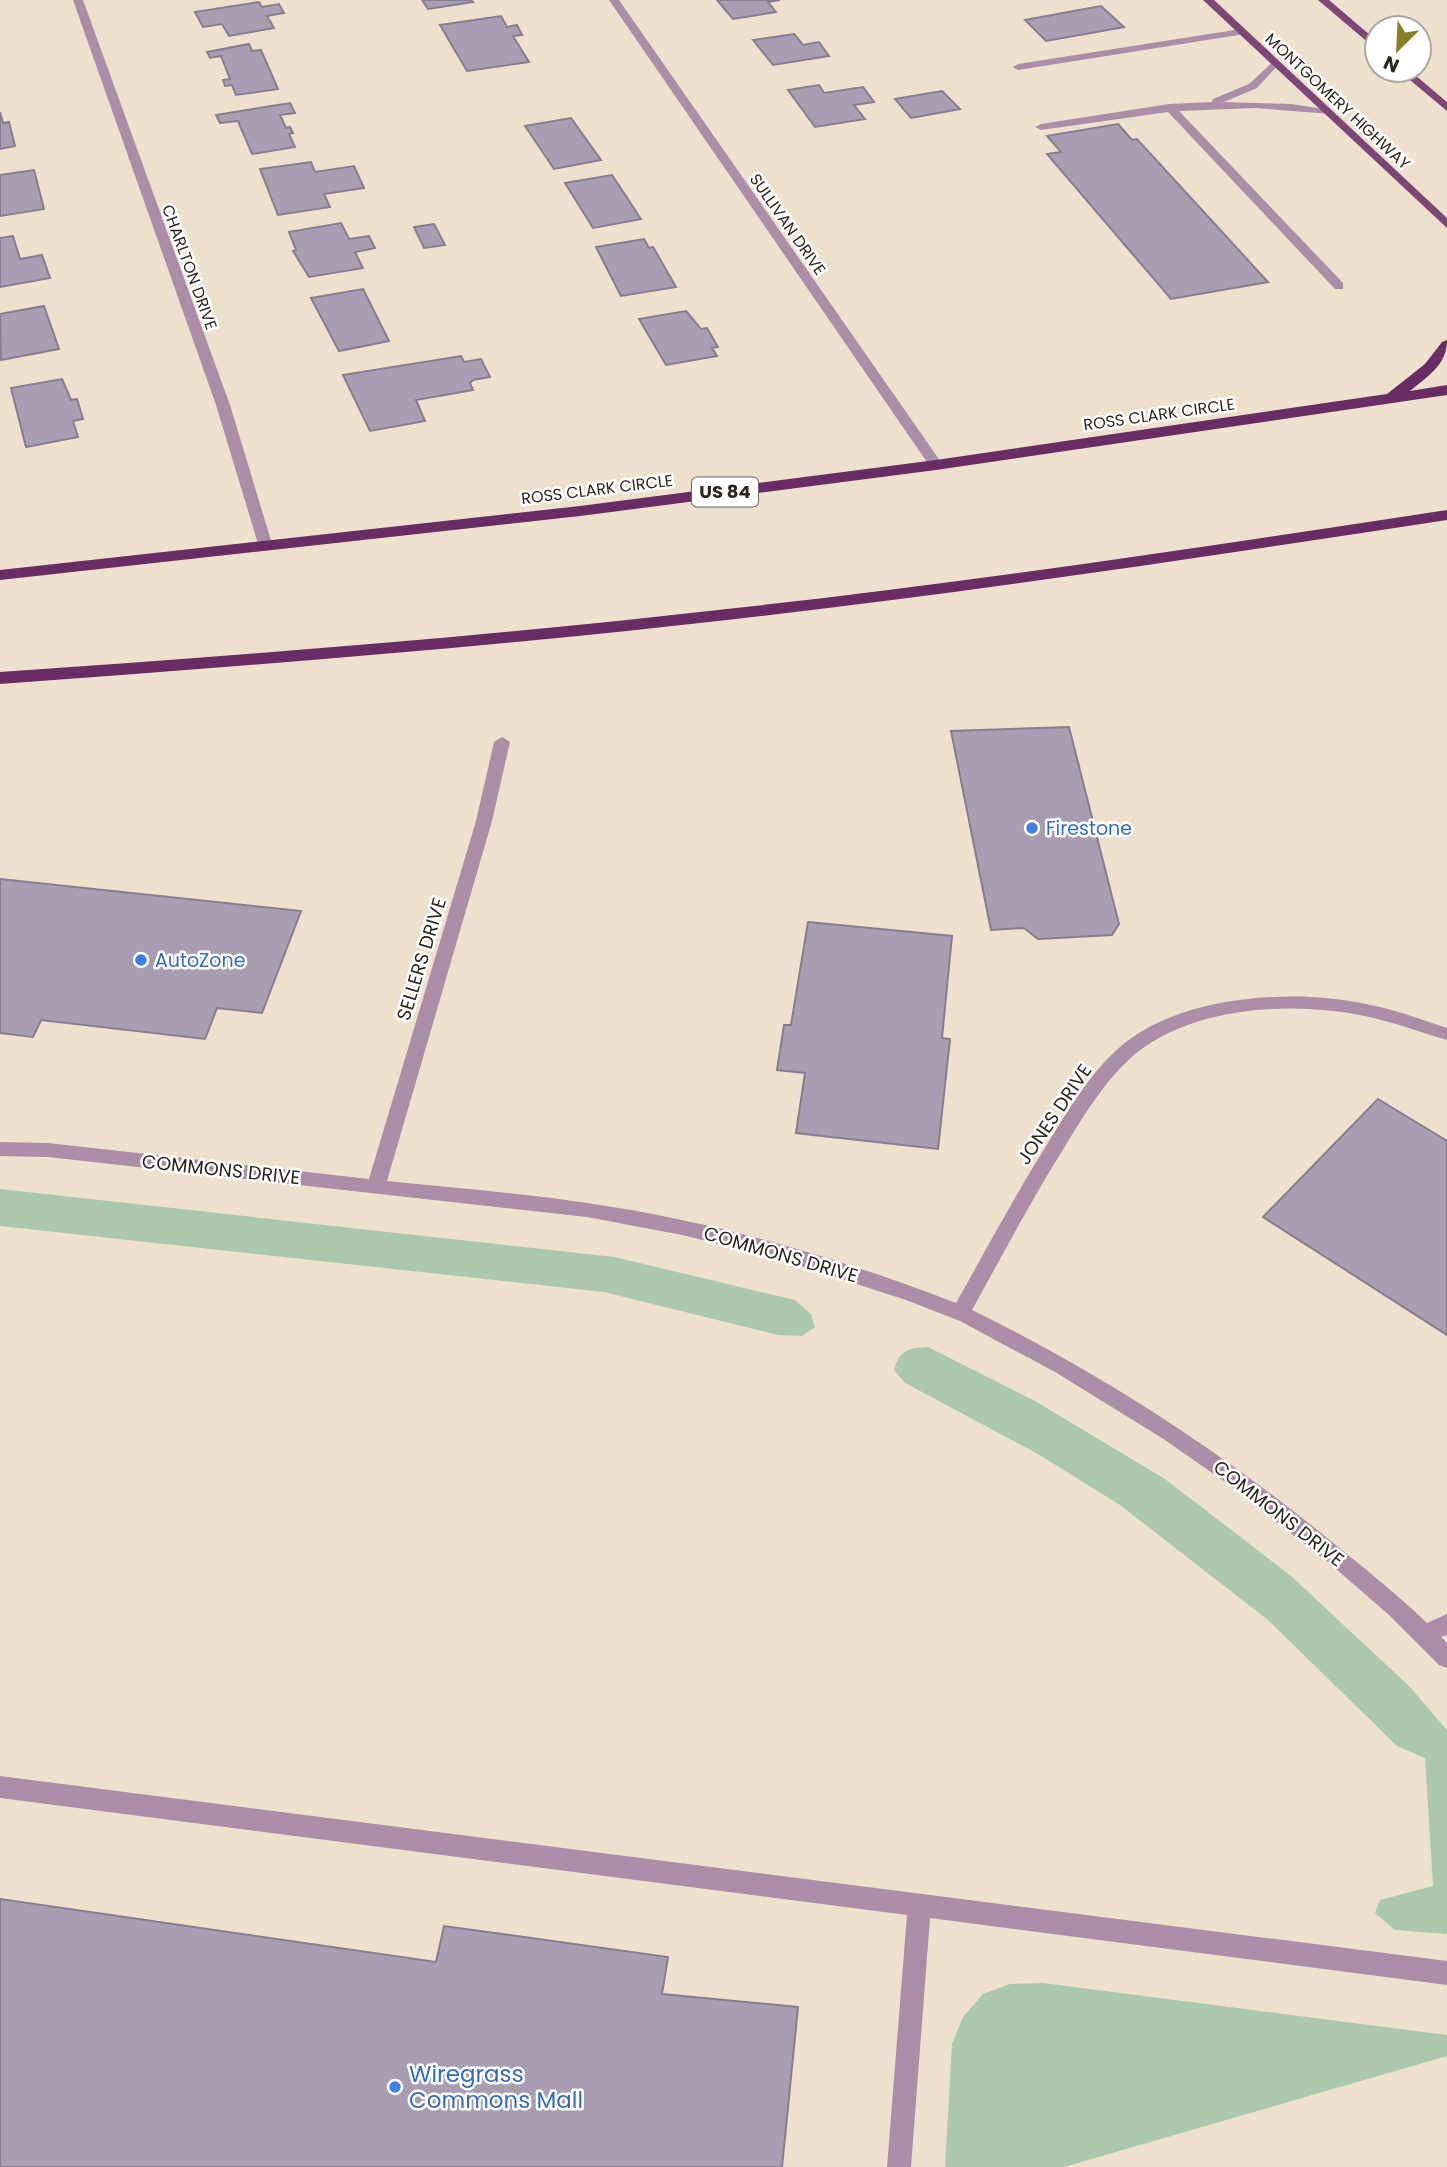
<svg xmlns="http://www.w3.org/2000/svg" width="1447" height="2167" font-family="Poppins,sans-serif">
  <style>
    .green { fill: #abc8ae }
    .building { fill: #a99eb1; stroke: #887d90; stroke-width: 2 }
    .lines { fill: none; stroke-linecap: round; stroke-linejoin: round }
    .lane { fill: #ac8da7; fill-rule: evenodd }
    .street { fill: #ac8da7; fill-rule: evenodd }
    .primary { fill: #7c4676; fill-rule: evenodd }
    .highway { fill: #692c64; fill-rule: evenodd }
    .shop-dot { fill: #3f7fe0; stroke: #fff; stroke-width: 2.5 }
    .labels { text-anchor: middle; stroke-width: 5; stroke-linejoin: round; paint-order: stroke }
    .far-street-label { font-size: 16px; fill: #2a251e; stroke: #fff }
    .shield { fill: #fff; stroke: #6a6662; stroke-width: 2 }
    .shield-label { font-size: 18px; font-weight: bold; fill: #2a251e }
    .shop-label { font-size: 19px; fill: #366cbe; stroke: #fff; text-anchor: start }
    .street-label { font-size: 19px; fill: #2a251e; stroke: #fff }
    .near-shop-label { font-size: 23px; fill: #366cbe; stroke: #fff; text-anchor: start }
  </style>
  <rect width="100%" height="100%" fill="#ede0cc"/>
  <g class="green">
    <path d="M0,1189L614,1257L795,1300L811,1314L815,1327L802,1336L778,1335L604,1292L0,1226Z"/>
    <path d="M928,1347L1035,1401L1165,1479L1290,1575L1409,1686L1447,1730V1934L1395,1930L1375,1913L1380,1900L1433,1886L1425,1758L1397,1746L1268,1620L1120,1505L1038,1454L905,1383L894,1370C900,1350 908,1348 928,1347Z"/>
    <path d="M1043,1983L1447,2035V2056L1064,2167H945L952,2044L963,2017L983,1994L1010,1984Z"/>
  </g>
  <g class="building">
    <path d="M422,0H471L473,2L428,9Z"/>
    <path d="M717,0H780L768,2L776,12L733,19Z"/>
    <path d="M259,2L262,7L279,4L284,13L267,16L274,28L229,36L222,24L203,27L195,12Z"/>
    <path d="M1101,6L1124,27L1046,41L1025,20Z"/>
    <path d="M501,16L507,27L517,25L522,35L513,36L529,62L467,71L440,25Z"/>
    <path d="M794,34L803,45L819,42L829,56L773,65L753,40Z"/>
    <path d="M249,44L252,51L261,50L278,89L236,95L232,85L225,86L223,80L230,79L221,56L210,58L207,52Z"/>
    <path d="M819,85L824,93L863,87L874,102L854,105L865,119L815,127L788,90Z"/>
    <path d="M942,91L960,109L911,118L895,99Z"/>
    <path d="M290,103L295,113L280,115L286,128L290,127L293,133L289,134L295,147L252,154L238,121L220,123L216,115Z"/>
    <path d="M0,112L3,123L9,122L15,146L0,149Z"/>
    <path d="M571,118L601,160L554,169L525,126Z"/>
    <path d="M1118,124L1132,140L1137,139L1268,282L1171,299L1047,154L1061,152L1047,136Z"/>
    <path d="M311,162L315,172L354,166L364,188L324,194L330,207L278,215L260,169Z"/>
    <path d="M34,170L44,209L0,216V175Z"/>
    <path d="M612,175L641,219L593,228L565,183Z"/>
    <path d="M341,223L349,239L369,236L375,248L355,252L363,268L309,277L293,251L296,250L289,232Z"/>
    <path d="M434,224L445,245L424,248L414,227Z"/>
    <path d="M13,236L20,259L42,255L50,278L0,287V238Z"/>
    <path d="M644,239L649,248L653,247L676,287L621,296L596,247Z"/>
    <path d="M363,289L389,341L339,351L311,298Z"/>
    <path d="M44,306L59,349L1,360L0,314Z"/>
    <path d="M686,311L701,329L707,328L718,347L712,348L717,356L666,365L639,319Z"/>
    <path d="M461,356L464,362L481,359L490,377L473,380L470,383L473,390L416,400L425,421L370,431L343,375Z"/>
    <path d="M62,379L71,400L77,399L83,419L73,421L78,437L26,447L11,388Z"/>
    <path d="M1069,727L1119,924L1112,935L1038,939L1024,928L991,930L951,731Z"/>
    <path d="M0,879L301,911L262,1013L217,1008L205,1039L41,1020L33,1037L0,1033Z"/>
    <path d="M808,922L952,936L942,1038L950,1039L938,1149L796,1133L805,1073L777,1070L784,1025H791Z"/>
    <path d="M1378,1099L1447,1141V1335L1263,1217Z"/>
    <path d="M0,1899L436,1962L444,1926L668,1957L662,1994L798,2007L782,2167H0Z"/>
  </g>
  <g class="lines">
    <g class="lane">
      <path d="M1241,29L1245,30V34L1018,70L1013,67L1018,64Z"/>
      <path d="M1275,60L1280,63L1257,88L1224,102L1291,104L1331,110V114L1255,108L1179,111L1343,283V289H1335L1168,112L1041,130L1035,127L1041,124L1169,104L1212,102L1213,99L1249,84Z"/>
      <path d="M0,1776L1447,1961V1985L930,1918L911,2167H887L907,1915L0,1798Z"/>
    </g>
    <g class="street">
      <path d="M73,0H83L230,405L273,547L271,550H261L259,547L216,405Z"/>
      <path d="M609,0H619L943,465L941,468H931Z"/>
      <path d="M502,737L510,742L492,821L387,1181C453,1188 521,1193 587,1203C713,1221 837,1257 956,1303C987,1248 1017,1192 1051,1138C1073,1103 1096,1064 1130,1039C1191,995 1294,989 1366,1004C1393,1009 1420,1019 1447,1028V1040C1420,1032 1393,1022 1365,1016C1295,1002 1204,1005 1143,1048C1111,1071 1088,1109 1067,1143C1033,1197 1003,1254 972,1310C1099,1372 1216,1448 1326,1537C1360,1565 1395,1592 1427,1623L1447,1614V1635L1441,1637L1447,1643V1668L1439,1665L1389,1615L1335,1568L1231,1486L1162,1438L1055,1372L960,1321L906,1300L776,1258L682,1235L587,1217L48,1157L0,1156V1142L48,1143L369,1179L476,821L494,742Z"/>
    </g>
    <g class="primary">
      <path d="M1203,0H1214L1447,218V228Z"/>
      <path d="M1318,0H1329L1377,41V50Z"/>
      <path d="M1398,70H1409L1447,102V111Z"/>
    </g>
    <g class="highway">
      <path d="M1447,340C1447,365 1428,376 1410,391L1447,385V395L936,470L580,516L0,580V570L580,506L936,460L1387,394L1425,364L1442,342Z"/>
      <path d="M1447,510V520C1211,556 974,592 736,619C492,647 246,666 0,684V672C246,655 491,636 736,608C974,582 1211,546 1447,510Z"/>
    </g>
  </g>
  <g class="shop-dot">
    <circle cx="1032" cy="828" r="7"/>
    <circle cx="141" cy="960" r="7"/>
    <circle cx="395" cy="2087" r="7"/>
  </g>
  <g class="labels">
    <g class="far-street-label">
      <text transform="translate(1338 101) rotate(43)" y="6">MONTGOMERY HIGHWAY</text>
      <text transform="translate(788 224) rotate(55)" y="6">SULLIVAN DRIVE</text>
      <text transform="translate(190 267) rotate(70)" y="6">CHARLTON DRIVE</text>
      <text transform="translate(1159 414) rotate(-8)" y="6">ROSS CLARK CIRCLE</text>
      <text transform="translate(597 489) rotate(-7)" y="6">ROSS CLARK CIRCLE</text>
    </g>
    <rect class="shield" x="692" y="477.5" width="66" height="29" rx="5"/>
    <g class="shield-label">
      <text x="725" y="498">US 84</text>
    </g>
    <g class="shop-label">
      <text x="1046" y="835">Firestone</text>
      <text x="155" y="967">AutoZone</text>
    </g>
    <g class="street-label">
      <text transform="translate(421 959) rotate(-73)" y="7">SELLERS DRIVE</text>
      <text transform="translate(1054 1114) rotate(-56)" y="7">JONES DRIVE</text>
      <text transform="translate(221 1169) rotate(6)" y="7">COMMONS DRIVE</text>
      <text transform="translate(781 1254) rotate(16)" y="7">COMMONS DRIVE</text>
      <text transform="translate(1279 1513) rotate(38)" y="7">COMMONS DRIVE</text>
    </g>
    <g class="near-shop-label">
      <text x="409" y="2082">Wiregrass<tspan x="409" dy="26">Commons Mall</tspan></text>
    </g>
  </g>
  <g transform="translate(1398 49) rotate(204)"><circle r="33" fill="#ffffff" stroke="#aaa8a5" stroke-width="2"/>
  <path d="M0-5L12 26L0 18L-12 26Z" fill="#868027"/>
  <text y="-10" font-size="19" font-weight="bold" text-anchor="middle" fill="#2a251e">N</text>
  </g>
</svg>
